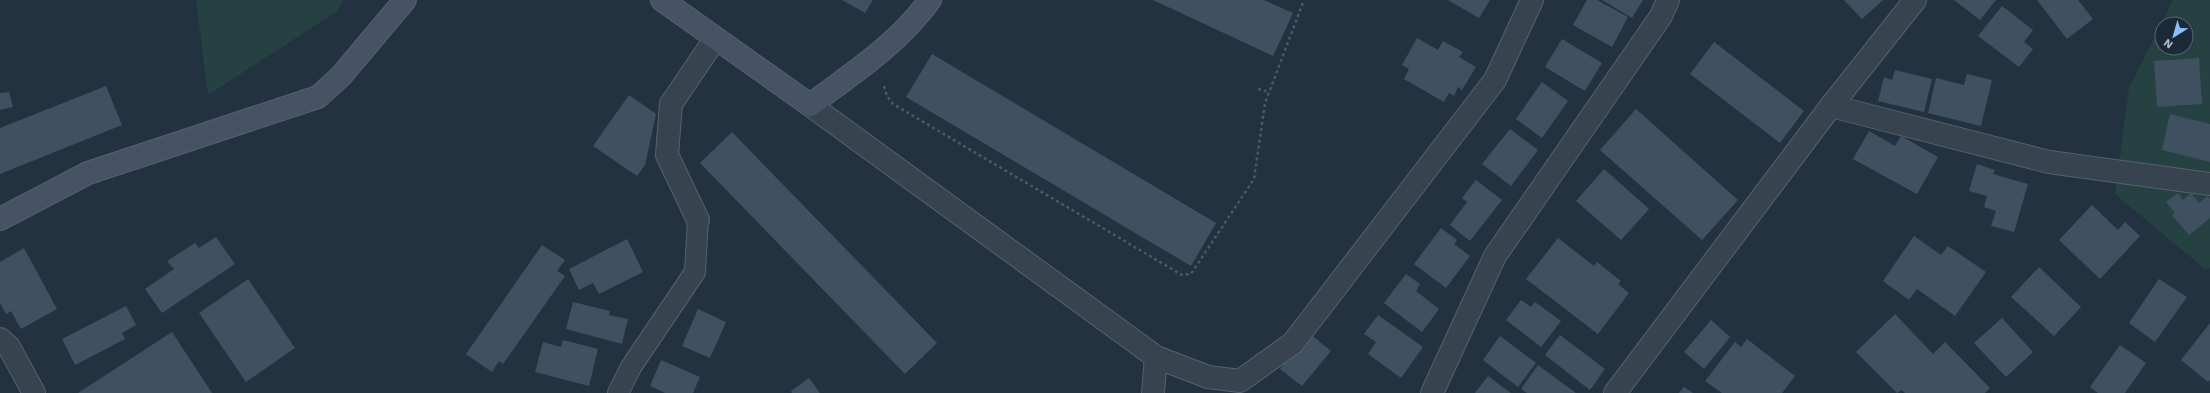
<svg xmlns="http://www.w3.org/2000/svg" width="2210" height="393" font-family="'Work Sans',sans-serif">
  <style>
    .green { fill: #254142; fill-rule: evenodd }
    .building { fill: #3f5160 }
    .lines { fill: none; stroke-linecap: round; stroke-linejoin: round }
    .lane-casing { stroke: #55626e; stroke-width: 22 }
    .street-casing { stroke: #55626e; stroke-width: 24 }
    .secondary-casing { stroke: #55626e; stroke-width: 24 }
    .path { stroke: #435e5e; stroke-width: 2.5; stroke-dasharray: 3 3; stroke-linecap: butt }
    .lane { stroke: #374450; stroke-width: 20 }
    .street { stroke: #374450; stroke-width: 22 }
    .secondary { stroke: #455364; stroke-width: 22 }
  </style>
  <rect width="100%" height="100%" fill="#233241"/>
  <g class="green">
    <path d="M196,0H344L336,12L208,95Z"/>
    <path d="M2173,0H2210V268L2205,269L2115,194L2129,88ZM2162,24H2186V48H2162Z"/>
  </g>
  <g class="building">
    <path d="M842,0H873L865,13Z"/>
    <path d="M1153,0H1264L1293,13L1273,56Z"/>
    <path d="M1448,0H1490L1479,18Z"/>
    <path d="M1587,0H1597L1628,17L1612,47L1573,25Z"/>
    <path d="M1602,0H1643L1632,18Z"/>
    <path d="M1844,0H1883L1862,19Z"/>
    <path d="M1954,0H1996L1980,20Z"/>
    <path d="M2037,0H2078L2093,19L2067,39Z"/>
    <path d="M2002,6L2033,30L2024,42L2033,49L2019,67L1978,36Z"/>
    <path d="M1417,38L1438,50L1443,41L1463,52L1459,57L1476,67L1462,90L1458,87L1454,96L1449,93L1444,102L1404,79L1409,69L1402,65Z"/>
    <path d="M1562,39L1602,63L1585,91L1545,67Z"/>
    <path d="M1714,42L1804,111L1780,143L1690,74Z"/>
    <path d="M932,54L1216,223L1191,266L906,97Z"/>
    <path d="M2199,58L2202,104L2157,107L2154,61Z"/>
    <path d="M1895,70L1932,79L1924,112L1878,101L1884,77L1892,80Z"/>
    <path d="M1967,74L1992,80L1981,126L1928,113L1936,78L1964,85Z"/>
    <path d="M1542,82L1568,101L1542,138L1516,119Z"/>
    <path d="M106,86L122,125L0,174V128Z"/>
    <path d="M9,92L13,107L0,110V93Z"/>
    <path d="M629,95L656,114L645,165L637,176L593,146Z"/>
    <path d="M1636,109L1738,200L1702,240L1600,150Z"/>
    <path d="M2170,114L2210,124V162L2162,150Z"/>
    <path d="M1510,129L1538,150L1511,186L1482,164Z"/>
    <path d="M1869,131L1895,146L1901,136L1938,157L1917,194L1853,159Z"/>
    <path d="M732,132L937,343L905,374L700,163Z"/>
    <path d="M1977,164L1995,170L1993,174L2028,184L2014,232L1991,226L1996,211L1984,207L1987,196L1969,191Z"/>
    <path d="M1604,169L1649,209L1621,240L1576,201Z"/>
    <path d="M1476,180L1502,200L1470,241L1450,225L1467,202L1462,198Z"/>
    <path d="M2178,193L2183,200L2191,193L2199,203L2208,196L2210,199V218L2189,235L2172,215L2175,213L2166,202Z"/>
    <path d="M2092,205L2118,230L2125,222L2140,236L2100,279L2059,240Z"/>
    <path d="M1441,228L1457,240L1454,244L1470,256L1446,288L1414,264Z"/>
    <path d="M1914,236L1941,255L1948,246L1986,272L1955,316L1917,289L1909,300L1883,281Z"/>
    <path d="M216,237L235,264L162,313L145,289L174,269L167,261L195,243L199,248Z"/>
    <path d="M1558,238L1594,266L1597,262L1621,281L1618,284L1629,293L1598,334L1526,279Z"/>
    <path d="M627,239L643,272L599,294L593,283L579,290L569,269Z"/>
    <path d="M542,245L565,260L557,271L565,276L503,364L499,361L492,372L466,354Z"/>
    <path d="M24,248L57,309L21,329L11,311L6,314L0,303V262Z"/>
    <path d="M2039,267L2081,307L2054,336L2011,297Z"/>
    <path d="M1406,274L1420,284L1416,291L1439,309L1422,332L1384,303Z"/>
    <path d="M248,279L295,348L246,382L199,313Z"/>
    <path d="M2159,279L2187,297L2155,342L2129,323Z"/>
    <path d="M1521,300L1531,307L1535,302L1561,321L1541,347L1506,320Z"/>
    <path d="M573,302L610,311L609,315L628,319L622,344L566,329Z"/>
    <path d="M126,306L136,325L122,333L125,339L75,365L62,339Z"/>
    <path d="M698,309L726,322L710,358L682,346Z"/>
    <path d="M1895,314L1933,354L1945,342L1990,388L1985,393H1905L1902,390L1897,393L1856,352Z"/>
    <path d="M1378,315L1423,347L1401,378L1368,354L1376,342L1364,334Z"/>
    <path d="M2002,318L2033,352L2006,377L1974,343Z"/>
    <path d="M1711,320L1730,337L1704,369L1684,352Z"/>
    <path d="M2210,323V380L2208,382L2181,360Z"/>
    <path d="M172,332L212,393H78Z"/>
    <path d="M1309,333L1331,351L1302,386L1280,369Z"/>
    <path d="M1560,335L1605,369L1590,390L1545,355Z"/>
    <path d="M1500,336L1536,363L1518,387L1483,360Z"/>
    <path d="M1747,339L1795,376L1782,393H1722L1705,381L1735,342L1741,347Z"/>
    <path d="M563,340L598,349L589,386L535,372L543,342L561,347Z"/>
    <path d="M2120,345L2146,363L2125,393H2098L2090,387Z"/>
    <path d="M661,360L700,377L693,393H665L650,386Z"/>
    <path d="M1538,365L1576,393H1527L1521,389Z"/>
    <path d="M1488,376L1511,393H1475Z"/>
    <path d="M809,378L820,393H792L791,391Z"/>
    <path d="M1684,387L1693,393H1679Z"/>
  </g>
  <g class="lines">
    <g class="lane-casing">
      <path id="lane" d="M618,393L631,367L695,272L698,220"/>
    </g>
    <g class="street-casing">
      <g id="street">
        <path d="M810,105L1156,357L1208,377L1240,381L1293,343L1495,80L1532,0"/>
        <path d="M1831,106L2049,162L2210,184"/>
        <path d="M698,220L667,155L671,104L715,39"/>
        <path d="M0,339L9,347L34,393"/>
        <path d="M1153,393L1156,357"/>
        <path d="M1432,393L1495,256L1661,16L1668,0"/>
        <path d="M1615,393L1831,106L1915,0"/>
      </g>
    </g>
    <g class="secondary-casing">
      <g id="secondary">
        <path d="M662,0L810,105C853,73 898,44 930,0"/>
        <path d="M0,219L88,173L318,97L341,76L405,0"/>
      </g>
    </g>
    <g class="path">
      <path d="M884,86L887,96L893,104L1182,275L1191,274L1254,179L1265,103L1304,0"/>
      <path d="M1258,89L1269,92"/>
    </g>
    <use href="#lane" class="lane"/>
    <use href="#street" class="street"/>
    <use href="#secondary" class="secondary"/>
  </g>
  <g transform="translate(2174 36) rotate(217)"><circle r="19" fill="#1c2936" stroke="#596572"/>
  <path d="M0-3L7 15L0 10L-7 15Z" fill="#85bfff"/>
  <text y="-6" font-size="11" font-weight="bold" text-anchor="middle" fill="#b4bfcb">N</text>
  </g>
</svg>
